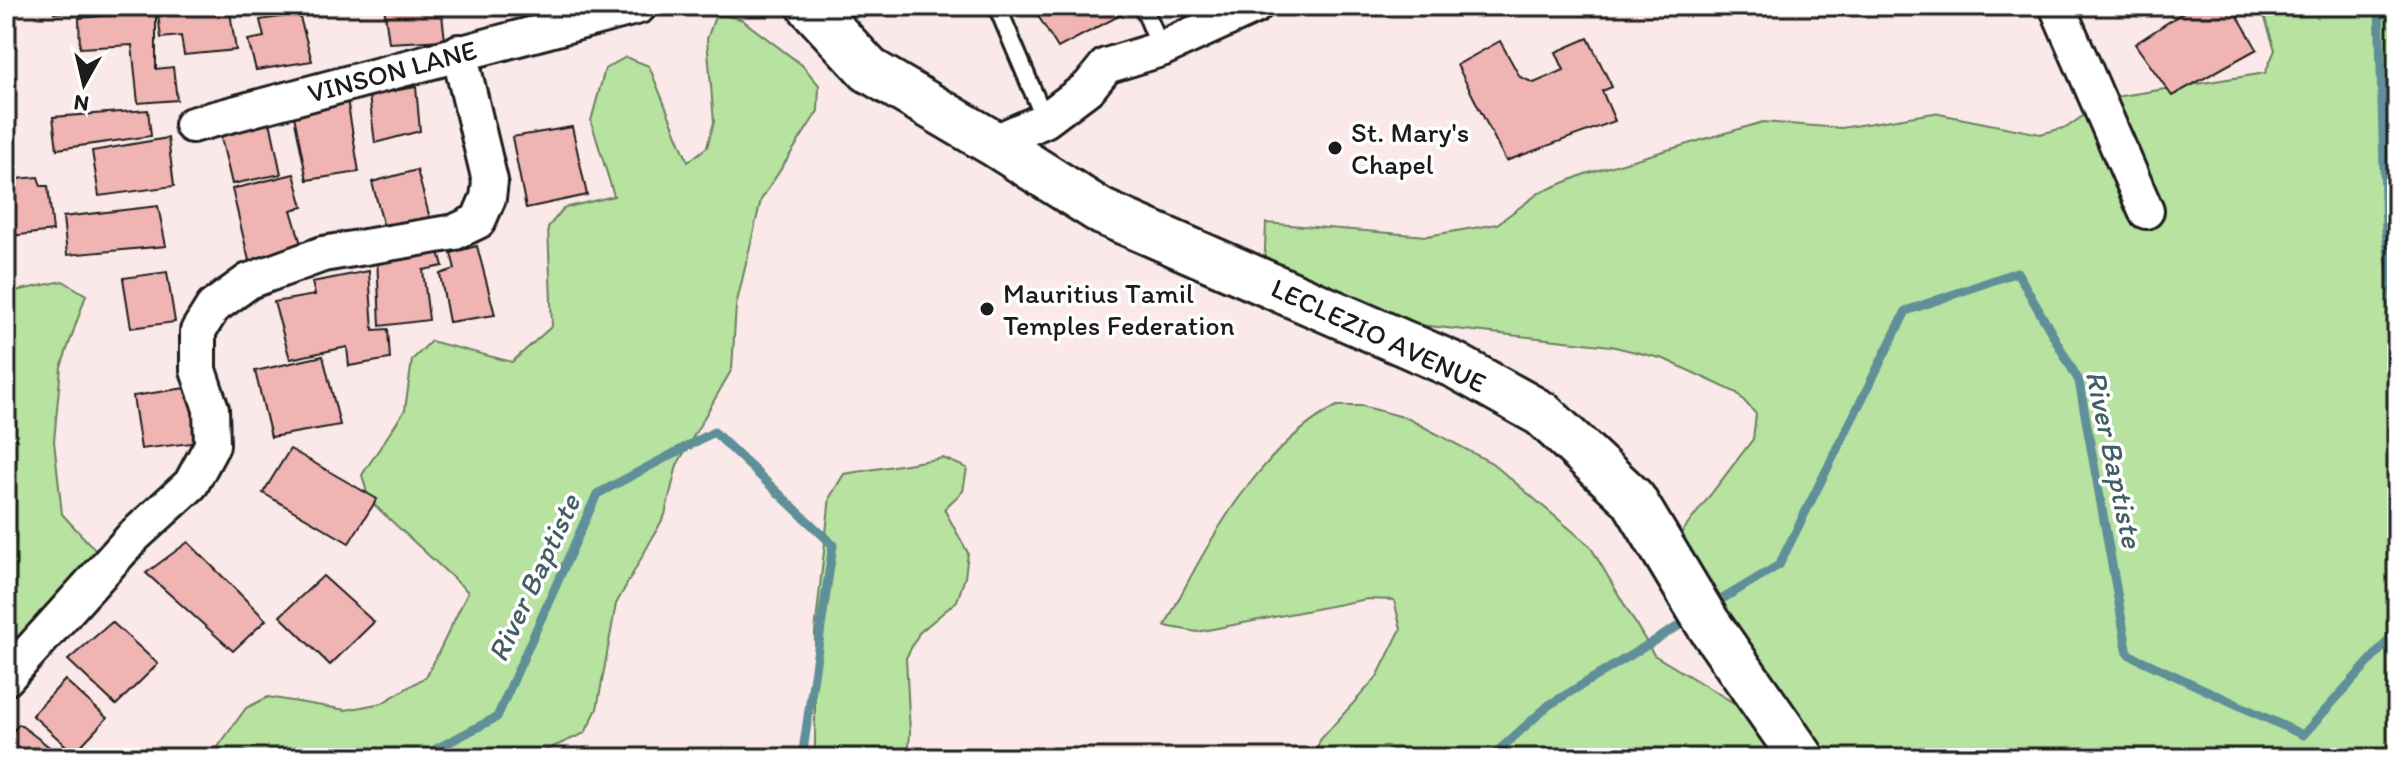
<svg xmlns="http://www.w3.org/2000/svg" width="2403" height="764" font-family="Itim,sans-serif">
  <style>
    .green { fill: #b7e2a0; stroke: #6a7f5e; stroke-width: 2 }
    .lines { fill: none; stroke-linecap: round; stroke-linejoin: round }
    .stream { stroke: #5f8f98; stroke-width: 9 }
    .building { fill: #f0b5b2; stroke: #1c1c1c; stroke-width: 2 }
    .lane-casing { stroke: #1c1c1c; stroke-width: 22 }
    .street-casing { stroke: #1c1c1c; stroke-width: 40 }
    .secondary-casing { stroke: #1c1c1c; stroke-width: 50 }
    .lane { stroke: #fff; stroke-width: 16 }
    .street { stroke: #fff; stroke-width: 34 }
    .secondary { stroke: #fff; stroke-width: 44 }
    .poi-dot { fill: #1c1c1c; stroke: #fff; stroke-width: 3 }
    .labels { text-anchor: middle; stroke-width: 7; stroke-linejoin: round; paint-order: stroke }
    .street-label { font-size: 28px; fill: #1c1c1c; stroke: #fff }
    .poi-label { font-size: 28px; fill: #1c1c1c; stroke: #fff; text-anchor: start }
    .water-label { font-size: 30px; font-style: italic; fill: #435f64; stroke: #fff }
  </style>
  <rect width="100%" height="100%" fill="#fae9e8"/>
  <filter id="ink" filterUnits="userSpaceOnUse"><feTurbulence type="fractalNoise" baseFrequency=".0125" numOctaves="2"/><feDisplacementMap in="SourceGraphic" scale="16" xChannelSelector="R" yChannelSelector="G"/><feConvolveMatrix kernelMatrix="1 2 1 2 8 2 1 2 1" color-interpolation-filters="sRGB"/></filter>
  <g filter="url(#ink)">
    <g class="green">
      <path d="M2261,6H2397V758H1807L1676,540L1753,439L1756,414L1737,393L1664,359L1611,346L1293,311L1264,273L1266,223L1427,236L1497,224L1539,193L1585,174L1763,122L1841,128L1934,113L2040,134L2067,127L2109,98L2265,73L2275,50Z"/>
      <path d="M716,14L741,19L802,65L819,85L818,111L761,200L736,306L732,369L677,465L665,515L616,604L597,709L585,733L535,755L504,758H210L246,708L268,697L346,710L382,703L427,676L468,592L369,500L362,475L405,410L412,360L431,341L512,362L552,326L548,227L564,208L614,196L591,121L605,69L626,57L649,66L688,162L707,147L714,122L707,39Z"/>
      <path d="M63,281L86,295L61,367L54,441L62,514L111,567L6,681V293Z"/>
      <path d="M1337,406H1362L1407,418L1492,463L1590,546L1654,655L1749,712L1777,758H1314L1320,740L1377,677L1401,629L1394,600L1367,599L1197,632L1165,626C1204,548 1257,448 1337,406Z"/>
      <path d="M943,458L967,468L963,491L944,509L968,553L965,577L957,601L919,633L906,658L910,733L908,758H815V632L830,497L844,474Z"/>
    </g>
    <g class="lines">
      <g class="stream">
        <path d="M2379,6L2386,232L2397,325"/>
        <path d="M1709,607L1779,565L1906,311L2017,272L2079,381L2128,654L2303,735L2397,631"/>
        <path d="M419,758L497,717L597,494L714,432L833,545L802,758"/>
        <path d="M1490,758L1549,705L1690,619"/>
      </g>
    </g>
    <g class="building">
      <path d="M53,6H108V9L54,13Z"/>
      <path d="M157,6H229L236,50L184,55L181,36L161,38Z"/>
      <path d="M384,6H441L445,40L389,43Z"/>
      <path d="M1032,6H1135L1136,7L1058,48Z"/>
      <path d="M2193,6H2232L2257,49L2172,96L2135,44Z"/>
      <path d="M156,11V69L173,67L177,100L138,103L132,45L80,48L79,18Z"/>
      <path d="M299,14L312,61L256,70L248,40L264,37L260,20Z"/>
      <path d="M1588,38L1612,87L1602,91L1615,121L1506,161L1457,65L1500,41L1520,77L1534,83L1564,70L1556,52Z"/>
      <path d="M416,87L420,131L375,143L369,95Z"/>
      <path d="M346,93L359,172L307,180L292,106Z"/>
      <path d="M148,110L151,136L57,149L53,117Z"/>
      <path d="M268,112L281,174L232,184L218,125Z"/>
      <path d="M572,127L587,195L526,208L512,137Z"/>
      <path d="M168,138L174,186L99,196L92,151Z"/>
      <path d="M417,170L432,226L386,235L372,182Z"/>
      <path d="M294,174L303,207L291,210L304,254L250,265L232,189Z"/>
      <path d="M38,177L41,186H48L53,231L11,236L6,221V180Z"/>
      <path d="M158,206L166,246L67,255L63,217Z"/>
      <path d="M436,241L443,266L423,270L429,320L380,326L377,256Z"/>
      <path d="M477,246L495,315L449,322L440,274L455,269L451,253Z"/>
      <path d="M369,271L373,330L388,329L390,359L349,366L347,347L290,359L274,302L315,295L312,282Z"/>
      <path d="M167,272L175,322L131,328L123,278Z"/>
      <path d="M323,356L340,425L271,437L255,371Z"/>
      <path d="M192,387L200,442L141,449L133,396Z"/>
      <path d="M290,449L377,499L349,543L263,493Z"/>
      <path d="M188,542L266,620L233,651L146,573Z"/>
      <path d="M323,576L374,622L330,665L280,616Z"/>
      <path d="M112,622L158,664L116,705L68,660Z"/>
      <path d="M65,680L107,718L74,753L32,715Z"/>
      <path d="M19,724L64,758H6V739Z"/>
    </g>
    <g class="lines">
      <g class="lane-casing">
        <g id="lane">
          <path d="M997,6L1045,120"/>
          <path d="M1143,6L1161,49"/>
        </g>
      </g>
      <g class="street-casing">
        <g id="street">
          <path d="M2057,6L2146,211"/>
          <path d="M192,125L639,6"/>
          <path d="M993,143L1045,120L1089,87L1106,66L1161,49L1255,6"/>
          <path d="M6,678L134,536L191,484L212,445L211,409L198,370V331L213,307L249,281L323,254L455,232L478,221L488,198L490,181L459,52"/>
        </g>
      </g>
      <g class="secondary-casing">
        <path id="secondary" d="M810,6L869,70L993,143L1102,212L1456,366L1542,414L1633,499L1707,622L1802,758"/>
      </g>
      <use href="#lane" class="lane"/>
      <use href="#street" class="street"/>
      <use href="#secondary" class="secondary"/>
    </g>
  </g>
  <g class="poi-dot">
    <circle cx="1335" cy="148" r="8"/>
    <circle cx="987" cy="309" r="8"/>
  </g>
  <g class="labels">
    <g class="street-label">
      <text transform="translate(392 71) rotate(-15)" y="10">VINSON LANE</text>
      <text transform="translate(1379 335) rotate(25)" y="10">LECLEZIO AVENUE</text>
    </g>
    <g class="poi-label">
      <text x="1351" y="142">St. Mary's<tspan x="1351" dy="32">Chapel</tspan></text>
      <text x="1003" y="303">Mauritius Tamil<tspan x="1003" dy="32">Temples Federation</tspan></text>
    </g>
    <g class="water-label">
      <text transform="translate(2114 459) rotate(78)" y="10">River Baptiste</text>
      <text transform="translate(534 578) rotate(-65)" y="10">River Baptiste</text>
    </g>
  </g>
  <rect width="2403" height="764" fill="none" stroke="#fff" stroke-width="32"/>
  <rect x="16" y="16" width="2371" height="732" fill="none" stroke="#1c1c1c" stroke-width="3" filter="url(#ink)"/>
  <g transform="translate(84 84) rotate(188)" stroke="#ffffff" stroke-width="6" paint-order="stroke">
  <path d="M0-6L14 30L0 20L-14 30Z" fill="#1c1c1c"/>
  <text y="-12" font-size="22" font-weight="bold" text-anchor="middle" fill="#1c1c1c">N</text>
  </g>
</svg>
